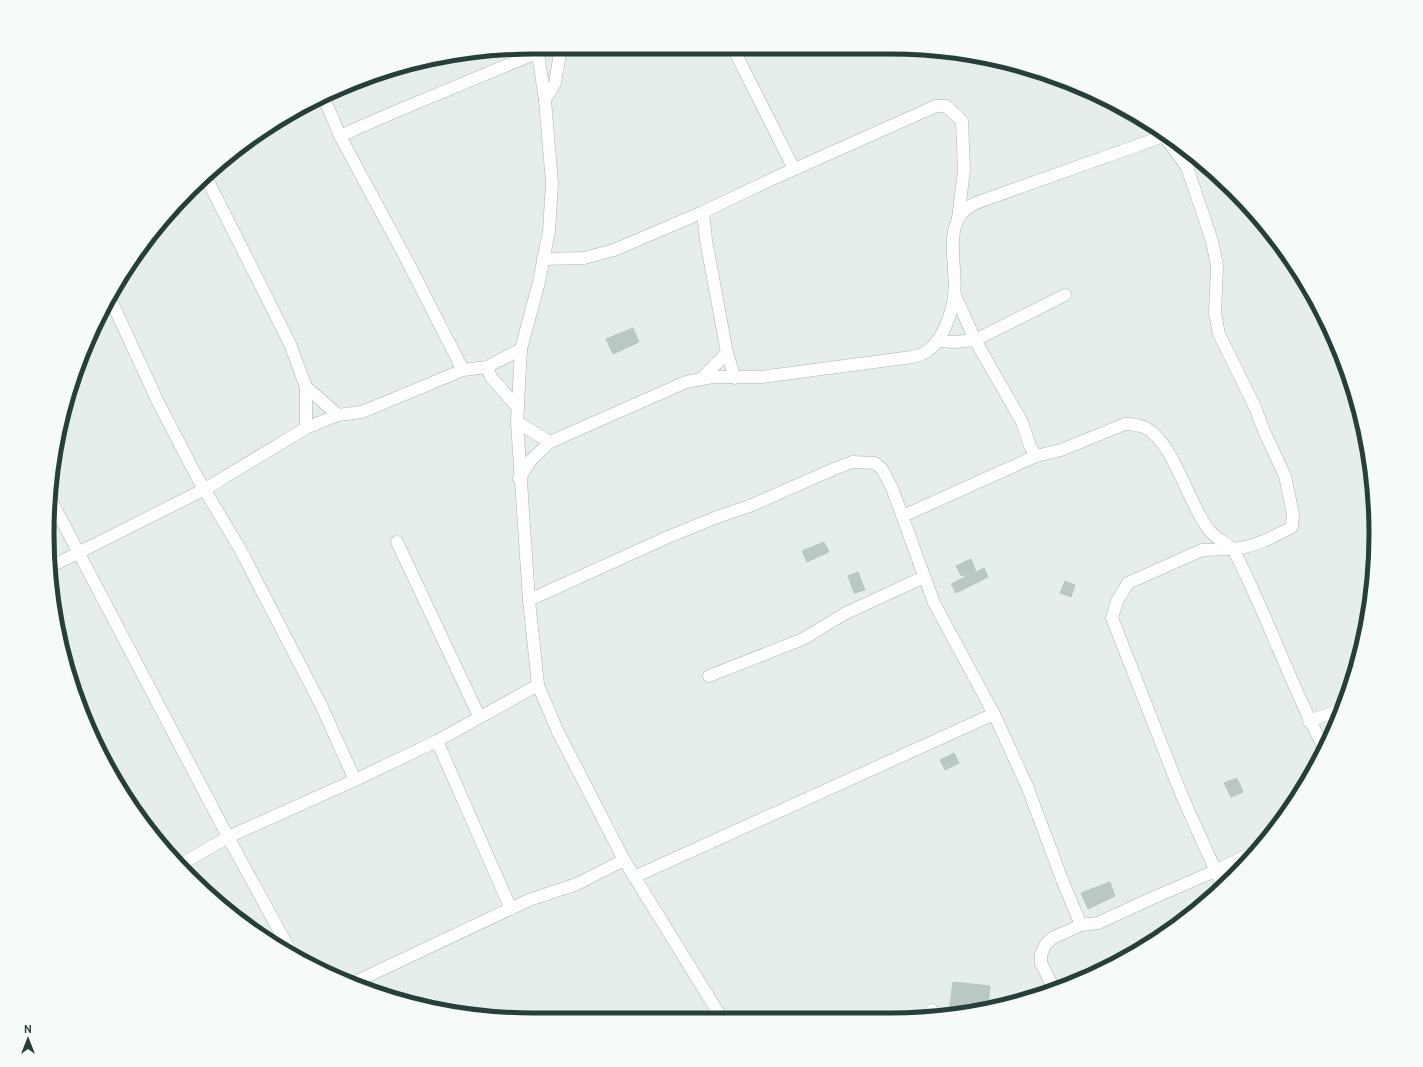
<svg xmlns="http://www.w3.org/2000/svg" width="1423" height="1067" font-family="Cabin,sans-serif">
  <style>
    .building { fill: #bac8c4; stroke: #b8c7c2 }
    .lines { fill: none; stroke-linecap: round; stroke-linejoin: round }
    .minor-casing { stroke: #a8b6b2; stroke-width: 13 }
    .minor { stroke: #fff; stroke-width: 12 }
    .rim { fill: none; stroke: #253f3a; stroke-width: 5 }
  </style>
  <rect width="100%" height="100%" fill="#e5eeea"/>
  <g class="building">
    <path d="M633,328L639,342L613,354L606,339Z"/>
    <path d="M824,542L829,552L807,562L802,551Z"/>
    <path d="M971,559L976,572L984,568L988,577L956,593L951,584L965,577L964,574L961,576L956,566Z"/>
    <path d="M858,572L865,590L854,593L848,576Z"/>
    <path d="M1065,581L1075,585L1071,597L1060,593Z"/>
    <path d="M954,753L959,763L945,770L940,760Z"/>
    <path d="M1237,778L1243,792L1231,797L1224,783Z"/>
    <path d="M1110,882L1115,896L1088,909L1081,893Z"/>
    <path d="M953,982L990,986L988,1007L963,1013L949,1012Z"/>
  </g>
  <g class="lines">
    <g class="minor-casing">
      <g id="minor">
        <path d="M537,47L545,100L552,183L549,231L539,282L521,349L517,422L529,600L538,685L557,730L624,860L721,1017"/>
        <path d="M733,48L794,169"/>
        <path d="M888,48L889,50"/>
        <path d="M1102,96L1115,106L1161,132L1187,167L1212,241L1217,266L1215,313L1219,334L1255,407L1264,431L1285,476L1293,514L1292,527C1273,537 1255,547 1233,549C1267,614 1290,684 1324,748"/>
        <path d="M324,98L340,136L403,253L463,370"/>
        <path d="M545,100L555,83L561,47"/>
        <path d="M340,136L392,113L551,47"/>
        <path d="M1187,167L1192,156"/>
        <path d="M206,177L290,344L306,387V428"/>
        <path d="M703,212L706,240L727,353L735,378"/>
        <path d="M543,259L584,258L614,250L703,212L770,180L936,106H946L962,121L964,170L958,219"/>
        <path d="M955,295L975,340L1022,422L1030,446L1036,456"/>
        <path d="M110,298L158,402L197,477L240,549L321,705L355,780"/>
        <path d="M937,341L955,342L975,340L1065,295"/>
        <path d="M487,367L491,377L518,408"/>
        <path d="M702,378L727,353"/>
        <path d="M306,387L338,415"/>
        <path d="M517,422L550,442"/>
        <path d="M519,479L531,460L550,442L686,382L712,377H761L912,357C917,356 924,354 929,350C943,339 952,313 954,296C958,271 944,233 963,212C969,205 978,202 987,199L1167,135"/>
        <path d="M52,502L228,837L293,956"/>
        <path d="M903,516L1036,456L1061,450L1125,424C1132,424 1139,425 1146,428C1173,442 1189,505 1209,530C1215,538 1226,543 1233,549"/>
        <path d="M397,542L479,716"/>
        <path d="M48,568L205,489L306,428L338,415L362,412L463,370L487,367L521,349"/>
        <path d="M529,600L668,537L717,517L752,505L834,469L852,462L875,463L882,469L892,488L934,603L994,714L1027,786L1063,882L1081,925"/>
        <path d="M709,676L803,639L844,614L924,577"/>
        <path d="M1309,721L1342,709"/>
        <path d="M437,741L511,909"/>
        <path d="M180,865L228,837L355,780L437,741L538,685"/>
        <path d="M634,877L994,714"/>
        <path d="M1222,885L1182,796L1112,618L1117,601L1128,583L1202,550L1233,549"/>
        <path d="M353,983L529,900L577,884L624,860"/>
        <path d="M1054,989L1041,963V954L1046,944L1052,938L1081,925L1098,923L1148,900L1215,871L1258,850"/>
        <path d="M928,1016L932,1010"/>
      </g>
    </g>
    <use href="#minor" class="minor"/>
  </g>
  <path d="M0 0H1423V1067H0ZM533 54H890A479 479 0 0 1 1369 533V534A479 479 0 0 1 890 1013H533A479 479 0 0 1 54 534V533A479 479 0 0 1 533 54Z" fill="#f6faf8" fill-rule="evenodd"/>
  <path class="rim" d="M533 54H890A479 479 0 0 1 1369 533V534A479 479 0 0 1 890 1013H533A479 479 0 0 1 54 534V533A479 479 0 0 1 533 54Z"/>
  <g transform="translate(28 1039)" stroke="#f6faf8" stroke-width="3" paint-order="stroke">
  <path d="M0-3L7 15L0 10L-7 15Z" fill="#253f3a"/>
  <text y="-6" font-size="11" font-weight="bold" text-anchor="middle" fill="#253f3a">N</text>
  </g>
</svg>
